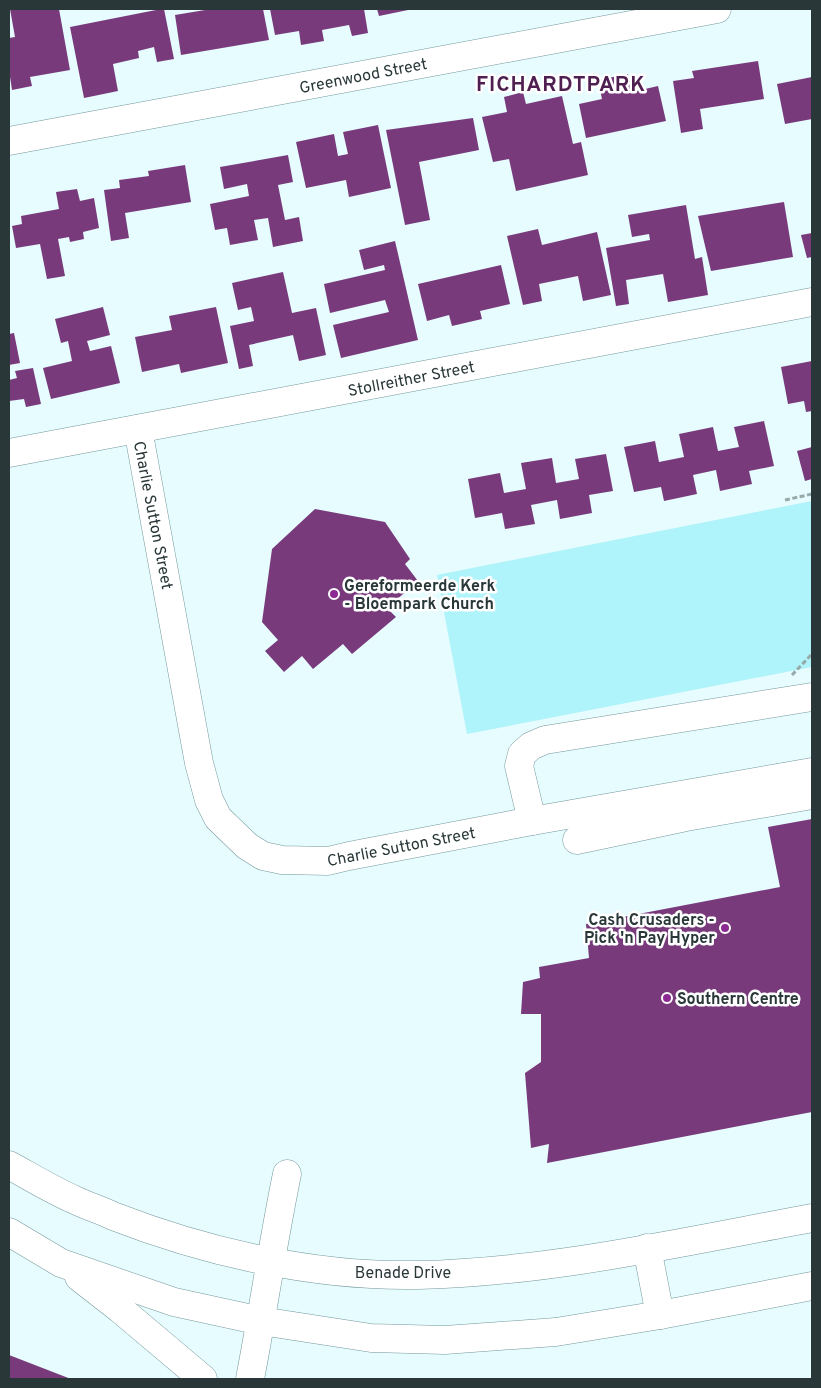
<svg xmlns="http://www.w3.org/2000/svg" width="821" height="1388" font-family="Overpass,sans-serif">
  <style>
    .green { fill: #aff3fb }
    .building { fill: #793a7c }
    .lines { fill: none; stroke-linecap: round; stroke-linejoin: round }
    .minor-casing { stroke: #76989c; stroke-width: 29 }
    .path { stroke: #97aaab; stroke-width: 3; stroke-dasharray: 5 2.5; stroke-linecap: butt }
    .minor { stroke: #fff; stroke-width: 28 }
    .poi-dot { fill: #8c2992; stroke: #fff; stroke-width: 2 }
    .labels { text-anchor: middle; stroke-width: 5; stroke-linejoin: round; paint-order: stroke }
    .street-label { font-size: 16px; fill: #293738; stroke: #fff }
    .poi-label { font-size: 16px; font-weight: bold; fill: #293738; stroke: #fff; text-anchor: start }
    .district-label { font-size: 21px; font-weight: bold; letter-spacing: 1px; fill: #4e1f50; stroke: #fff }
  </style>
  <rect width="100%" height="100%" fill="#e6fcfe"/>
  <path class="green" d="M812,501V667L467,734L437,575Z"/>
  <g class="building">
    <path d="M10,9H59L70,70L30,77L32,86L12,90L9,70V38L15,37Z"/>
    <path d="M161,9H164L174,59L157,62L154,47L138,51L139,58L113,64L118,91L84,98L70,27Z"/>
    <path d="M211,9H263L269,40L181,55L175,15Z"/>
    <path d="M270,9H364L368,33L352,36L349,25L322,30L324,41L301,45L299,31L275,35Z"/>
    <path d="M377,9H408V10L379,16Z"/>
    <path d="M758,61L764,99L700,109L703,129L681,133L673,81L694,78L692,71Z"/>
    <path d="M628,74L632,92L658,86L666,121L586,138L579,104L602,99L598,80Z"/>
    <path d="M812,77V119L785,124L777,84Z"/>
    <path d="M523,92L526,104L562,96L573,144L581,142L588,175L516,191L509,159L493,162L482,117L507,112L504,97Z"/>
    <path d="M473,118L479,150L419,162L430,220L405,225L386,130Z"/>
    <path d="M378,125L391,188L349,197L346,180L306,188L296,142L334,134L338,156L348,154L343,132Z"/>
    <path d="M288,155L293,182L278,185L285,220L299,217L303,241L273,247L268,218L254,220L258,240L230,245L227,228L215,230L210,204L249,196L247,184L224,189L220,167Z"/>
    <path d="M185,165L191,202L125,213L129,238L111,241L104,190L120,188L119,180L149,176L148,171Z"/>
    <path d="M77,189L80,201L94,198L99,228L83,232L84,239L70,242L69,237L58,239L65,276L47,279L40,244L16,248L12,226L22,224L21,216L59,209L56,192Z"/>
    <path d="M784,202L793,257L711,271L698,216Z"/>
    <path d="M686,205L695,259L702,257L708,295L668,302L663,274L626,280L629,304L616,306L606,248L650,240L649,234L632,237L628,215Z"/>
    <path d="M538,229L542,245L597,232L611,295L583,301L578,276L539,284L542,301L523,305L507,236Z"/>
    <path d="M812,233V257L807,258L801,235Z"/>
    <path d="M395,241L418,340L341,358L333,325L389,312L385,300L330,313L324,284L385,270L384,265L364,270L359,250Z"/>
    <path d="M501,265L510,304L480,311L482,319L452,326L449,315L427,321L418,284Z"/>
    <path d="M283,272L292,313L316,308L326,355L299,361L293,335L249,345L253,366L239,369L230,326L254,321L251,307L238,310L232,283Z"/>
    <path d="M103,307L110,335L87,341L90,351L111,346L120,383L51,399L43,368L72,361L68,341L61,343L55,319Z"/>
    <path d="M216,307L228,363L181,373L179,364L142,372L135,337L172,330L169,316Z"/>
    <path d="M14,333L20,363L9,365V334Z"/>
    <path d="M812,361V411L806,412L804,401L788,404L781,367Z"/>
    <path d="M33,368L41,404L26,407L24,399L9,401V380L17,378L15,371Z"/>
    <path d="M764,421L774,466L749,471L752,484L720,491L716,470L693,475L697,494L664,501L661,487L634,492L624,447L655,441L659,462L684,457L679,434L713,427L718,451L739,447L734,427Z"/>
    <path d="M812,447V479L805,481L797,451Z"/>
    <path d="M606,454L613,491L589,495L592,513L560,519L557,500L531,505L535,524L505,529L502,513L475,518L468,479L500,473L504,493L526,489L521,463L552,458L556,483L579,479L575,459Z"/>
    <path d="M315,509L385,522L410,559L405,564L418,581L387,608L396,617L352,654L343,644L313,669L302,656L284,672L265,651L278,640L262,622L272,549Z"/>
    <path d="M812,819V1112L547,1163L549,1144L531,1148L525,1073L541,1062V1014H521L523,982L540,978L539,967L589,958L586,924L780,887L768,827Z"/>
    <path d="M9,1355L71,1379H9Z"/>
  </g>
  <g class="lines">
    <g class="minor-casing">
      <g id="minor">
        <path d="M9,141L717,9"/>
        <path d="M138,429L199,763L209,800L218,818L247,846L263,856L282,860L328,861L349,856L532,821L812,772"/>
        <path d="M9,453L812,302"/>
        <path d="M532,821L519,766L522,754L531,746L545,740L812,697"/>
        <path d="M577,840L686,817L812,795"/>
        <path d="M9,1165C31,1177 52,1190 75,1200C87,1206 101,1210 113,1216C208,1253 316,1277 418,1275C551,1272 682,1242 812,1218"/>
        <path d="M9,1232L61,1263L174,1302L261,1321L371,1338L445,1340L556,1332L660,1315L812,1286"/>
        <path d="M647,1248L660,1315"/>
        <path d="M79,1277L120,1309L203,1379"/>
        <path d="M250,1379C263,1311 273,1242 287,1174"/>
      </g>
    </g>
    <g class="path">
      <path d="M785,500L812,494"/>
      <path d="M792,675L812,654"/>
    </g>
    <use href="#minor" class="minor"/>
  </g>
  <g class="poi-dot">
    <circle cx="334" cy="594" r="5"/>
    <circle cx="725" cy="928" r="5"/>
    <circle cx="667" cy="998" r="5"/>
  </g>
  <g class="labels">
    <g class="street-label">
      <text transform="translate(363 75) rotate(-11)" y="6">Greenwood Street</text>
      <text transform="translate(411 378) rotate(-11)" y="6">Stollreither Street</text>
      <text transform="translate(154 515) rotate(79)" y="6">Charlie Sutton Street</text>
      <text transform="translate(401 846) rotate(-11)" y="6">Charlie Sutton Street</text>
      <text x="403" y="1278">Benade Drive</text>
    </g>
    <g class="poi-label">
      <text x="344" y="591">Gereformeerde Kerk<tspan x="344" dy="18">- Bloempark Church</tspan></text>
      <text x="715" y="925" text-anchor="end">Cash Crusaders -<tspan x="715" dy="18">Pick 'n Pay Hyper</tspan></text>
      <text x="677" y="1004">Southern Centre</text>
    </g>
    <g class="district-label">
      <text x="561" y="91">FICHARDTPARK</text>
    </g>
  </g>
  <rect width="821" height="1388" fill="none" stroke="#293738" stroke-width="20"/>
</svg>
